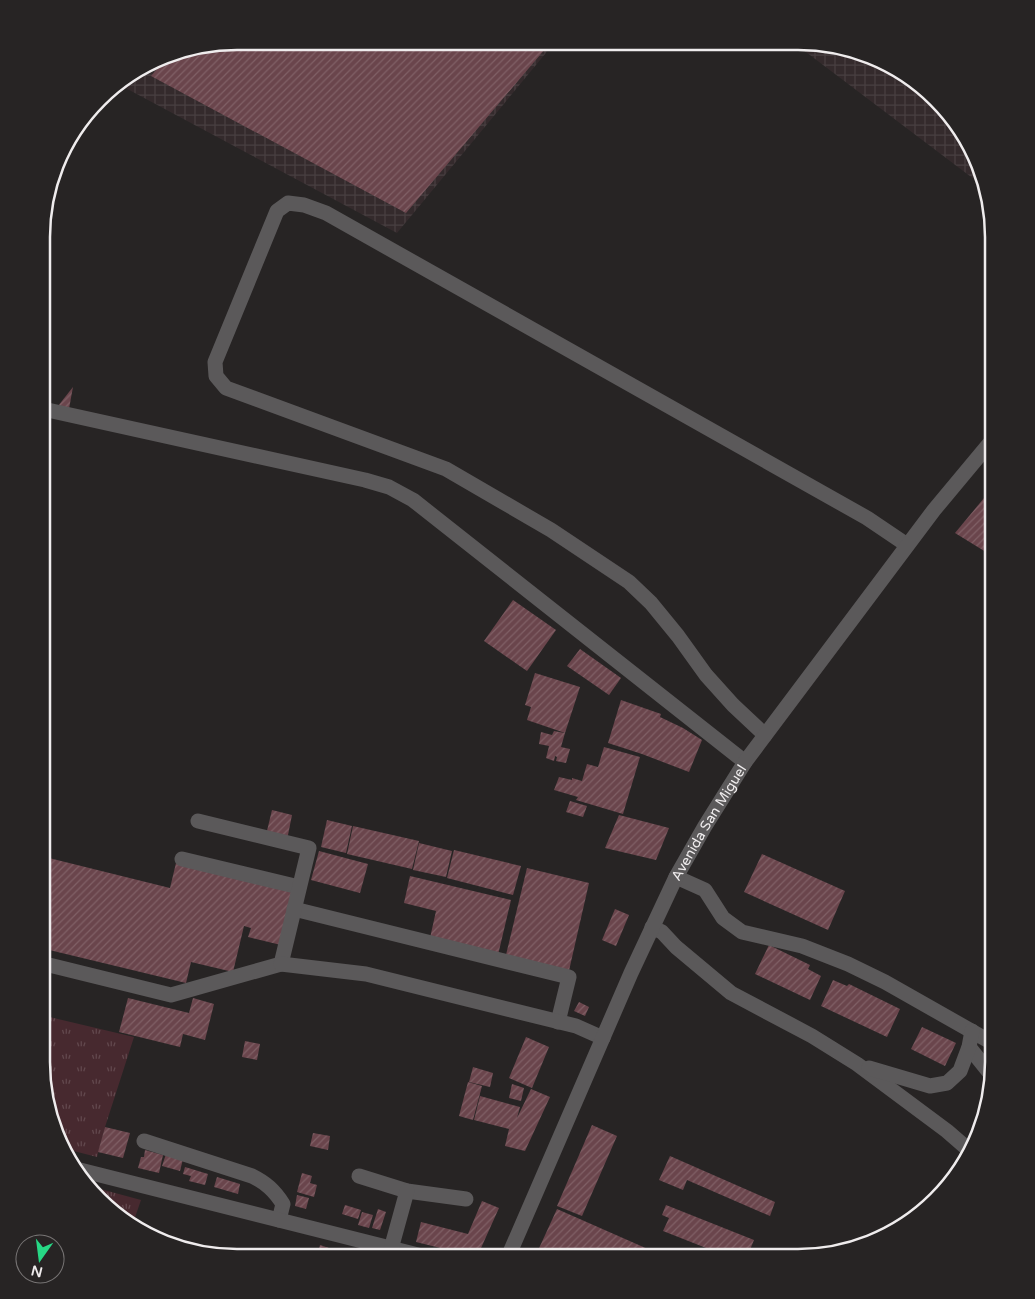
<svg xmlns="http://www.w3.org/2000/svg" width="1035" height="1299" font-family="'Varela Round',sans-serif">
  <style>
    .industrial { fill: url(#industrial-grid) }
    .grass { fill: url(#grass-tufts) }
    .building { fill: url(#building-hatch) }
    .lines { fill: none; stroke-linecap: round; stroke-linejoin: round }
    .minor { stroke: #5b595a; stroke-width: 15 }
    .labels { text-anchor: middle; stroke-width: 4.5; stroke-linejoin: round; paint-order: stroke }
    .street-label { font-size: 14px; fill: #efeced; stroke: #272424 }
    .rim { fill: none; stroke: #efeced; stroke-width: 2.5 }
  </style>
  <defs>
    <pattern id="industrial-grid" width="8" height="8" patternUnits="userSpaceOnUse" patternTransform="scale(1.25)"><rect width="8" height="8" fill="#342a2c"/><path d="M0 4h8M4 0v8" fill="none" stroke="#483f41"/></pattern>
    <pattern id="grass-tufts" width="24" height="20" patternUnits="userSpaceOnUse" patternTransform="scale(1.25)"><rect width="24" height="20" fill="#47292f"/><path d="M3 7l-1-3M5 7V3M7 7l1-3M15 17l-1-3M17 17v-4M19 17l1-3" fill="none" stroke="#62484d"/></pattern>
    <pattern id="building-hatch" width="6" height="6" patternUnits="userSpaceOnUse" patternTransform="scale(1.25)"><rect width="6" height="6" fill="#6a454c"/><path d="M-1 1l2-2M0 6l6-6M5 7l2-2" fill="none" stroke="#806066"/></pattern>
  </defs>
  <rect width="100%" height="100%" fill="#272424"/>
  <g class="industrial">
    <path d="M237,41L555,42L397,233L118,84L174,52Z"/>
    <path d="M794,43H824L907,74L968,139L987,189Z"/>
  </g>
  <g class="grass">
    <path d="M41,1015L134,1037L105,1127L97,1157L62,1148L48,1112L41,1062Z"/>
    <path d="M93,1187L141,1200L132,1226L128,1225Z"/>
  </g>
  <g class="building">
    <path d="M237,41L551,42L406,213L151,76L165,60L163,58L174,52Z"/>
    <path d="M73,387L68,414L58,406Z"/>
    <path d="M994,486V557L955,533Z"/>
    <path d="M513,600L556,630L527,671L484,641Z"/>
    <path d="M580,649L621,678L609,695L567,666Z"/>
    <path d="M535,673L580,687L565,733L527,720L531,707L525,705Z"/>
    <path d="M621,700L661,714L660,717L683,728L702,740L689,772L642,754L608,743Z"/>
    <path d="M554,731L565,733L561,747L570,749L566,763L556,761L557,757L555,756L554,761L546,758L549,746L539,744L541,732L552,735Z"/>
    <path d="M604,747L640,757L623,814L576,800L578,797L554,790L559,777L572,780V778L582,781L587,764L598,767Z"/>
    <path d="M570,801L587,806L583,817L566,812Z"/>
    <path d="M272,810L292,815L287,840L266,835Z"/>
    <path d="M619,815L669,828L656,860L605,848Z"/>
    <path d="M327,820L352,826L346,853L321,847Z"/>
    <path d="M353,826L419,841L412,869L347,854Z"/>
    <path d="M419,843L452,851L446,877L413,870Z"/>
    <path d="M454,850L521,866L513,895L447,878Z"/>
    <path d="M319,851L368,864L360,893L311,880Z"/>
    <path d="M762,854L845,891L828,930L744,892Z"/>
    <path d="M49,858L170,888L176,863L294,892L281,945L248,937L251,928L244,926L233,972L191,962L186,983L41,948L42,889Z"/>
    <path d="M527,868L589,883L568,975L505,959Z"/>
    <path d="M410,876L511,900L498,955L430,938L436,911L404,903Z"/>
    <path d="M615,909L629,915L616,946L602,940Z"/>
    <path d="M769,945L810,965L808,969L821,976L810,1000L755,974Z"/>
    <path d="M833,980L847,986L849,984L900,1009L887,1037L821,1006Z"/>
    <path d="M128,998L189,1013L193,998L214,1004L205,1040L183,1034L180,1047L119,1032Z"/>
    <path d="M579,1002L589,1007L585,1016L574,1011Z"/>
    <path d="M922,1027L956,1043L945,1066L911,1049Z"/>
    <path d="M526,1037L549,1047L532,1088L509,1078Z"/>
    <path d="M245,1041L260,1044L257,1060L242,1057Z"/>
    <path d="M473,1067L493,1073L490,1087L469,1082Z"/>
    <path d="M468,1082L482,1086L473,1120L459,1116Z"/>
    <path d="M512,1084L524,1088L521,1101L509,1098Z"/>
    <path d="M531,1089L550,1097L525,1151L505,1146L509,1129L474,1120L480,1096L520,1107L517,1118Z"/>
    <path d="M592,1125L617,1136L582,1216L557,1206Z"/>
    <path d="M105,1127L130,1133L123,1158L98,1152Z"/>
    <path d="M313,1133L330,1136L328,1150L310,1146Z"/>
    <path d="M145,1150L163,1155L159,1173L138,1168L141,1157H144Z"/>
    <path d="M166,1154L183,1159L180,1171L162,1166Z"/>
    <path d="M670,1156L775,1202L770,1216L687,1180L683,1190L659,1180Z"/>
    <path d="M185,1167L208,1174L205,1185L189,1181L191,1176L183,1174Z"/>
    <path d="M302,1173L312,1176L310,1183L317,1185L314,1197L297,1192Z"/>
    <path d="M217,1177L240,1184L238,1194L214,1187Z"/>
    <path d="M297,1195L309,1198L306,1209L295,1206Z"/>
    <path d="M482,1201L499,1208L477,1257L416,1242L421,1222L468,1234Z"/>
    <path d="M345,1205L361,1210L358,1219L342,1214Z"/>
    <path d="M666,1205L754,1240L747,1257H729L663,1231L669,1218L662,1215Z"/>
    <path d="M378,1209L386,1212L380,1230L372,1228Z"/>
    <path d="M557,1209L666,1257H535Z"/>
    <path d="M362,1212L373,1215L369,1228L358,1225Z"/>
    <path d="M320,1245L332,1249L330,1257H317Z"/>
    <path d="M334,1248L366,1257H331Z"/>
  </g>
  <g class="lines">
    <g class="minor">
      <path d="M43,409L365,480L389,487L413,500L745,762"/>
      <path d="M765,735L733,705L706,675L678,636L651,603L629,582L551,530L446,469L226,388L216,376L215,362L277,211L288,203L304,205L326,213L867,518L907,545"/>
      <path d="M182,859L299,887"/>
      <path d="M676,877L705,890L723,918L742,932L802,946L848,964L885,982L989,1041L993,1042"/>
      <path d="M294,909L569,977L558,1022"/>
      <path d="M652,927L662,932L676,947L731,993L812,1036L857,1064L947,1131L970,1151"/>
      <path d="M41,963L171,995L281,964L309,848L198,821"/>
      <path d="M281,964L366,974L576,1026L603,1038"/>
      <path d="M969,1047L993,1077"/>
      <path d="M869,1068L930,1086L947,1083L960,1071L969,1047L972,1031"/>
      <path d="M144,1141L252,1176C266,1183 274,1190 283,1204L279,1220"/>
      <path d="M76,1169L426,1257"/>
      <path d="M359,1176L407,1191L466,1199"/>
      <path d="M391,1249L407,1191"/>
      <path id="s1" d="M508,1257L631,973L676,877L705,826L745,762L934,510L994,438"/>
    </g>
  </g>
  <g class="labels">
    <g class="street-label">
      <text dy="5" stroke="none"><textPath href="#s1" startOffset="479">Avenida San Miguel</textPath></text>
    </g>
  </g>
  <path d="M0 0H1035V1299H0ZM237 50H798A187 187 0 0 1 985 237V1062A187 187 0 0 1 798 1249H237A187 187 0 0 1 50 1062V237A187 187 0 0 1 237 50Z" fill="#272424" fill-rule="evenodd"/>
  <path class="rim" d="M237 50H798A187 187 0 0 1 985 237V1062A187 187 0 0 1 798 1249H237A187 187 0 0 1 50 1062V237A187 187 0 0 1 237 50Z"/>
  <g transform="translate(40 1259) rotate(194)"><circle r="24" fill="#272424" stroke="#777474"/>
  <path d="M0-4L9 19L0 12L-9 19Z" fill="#27d885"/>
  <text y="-8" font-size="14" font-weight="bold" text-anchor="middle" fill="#efeced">N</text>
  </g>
</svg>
